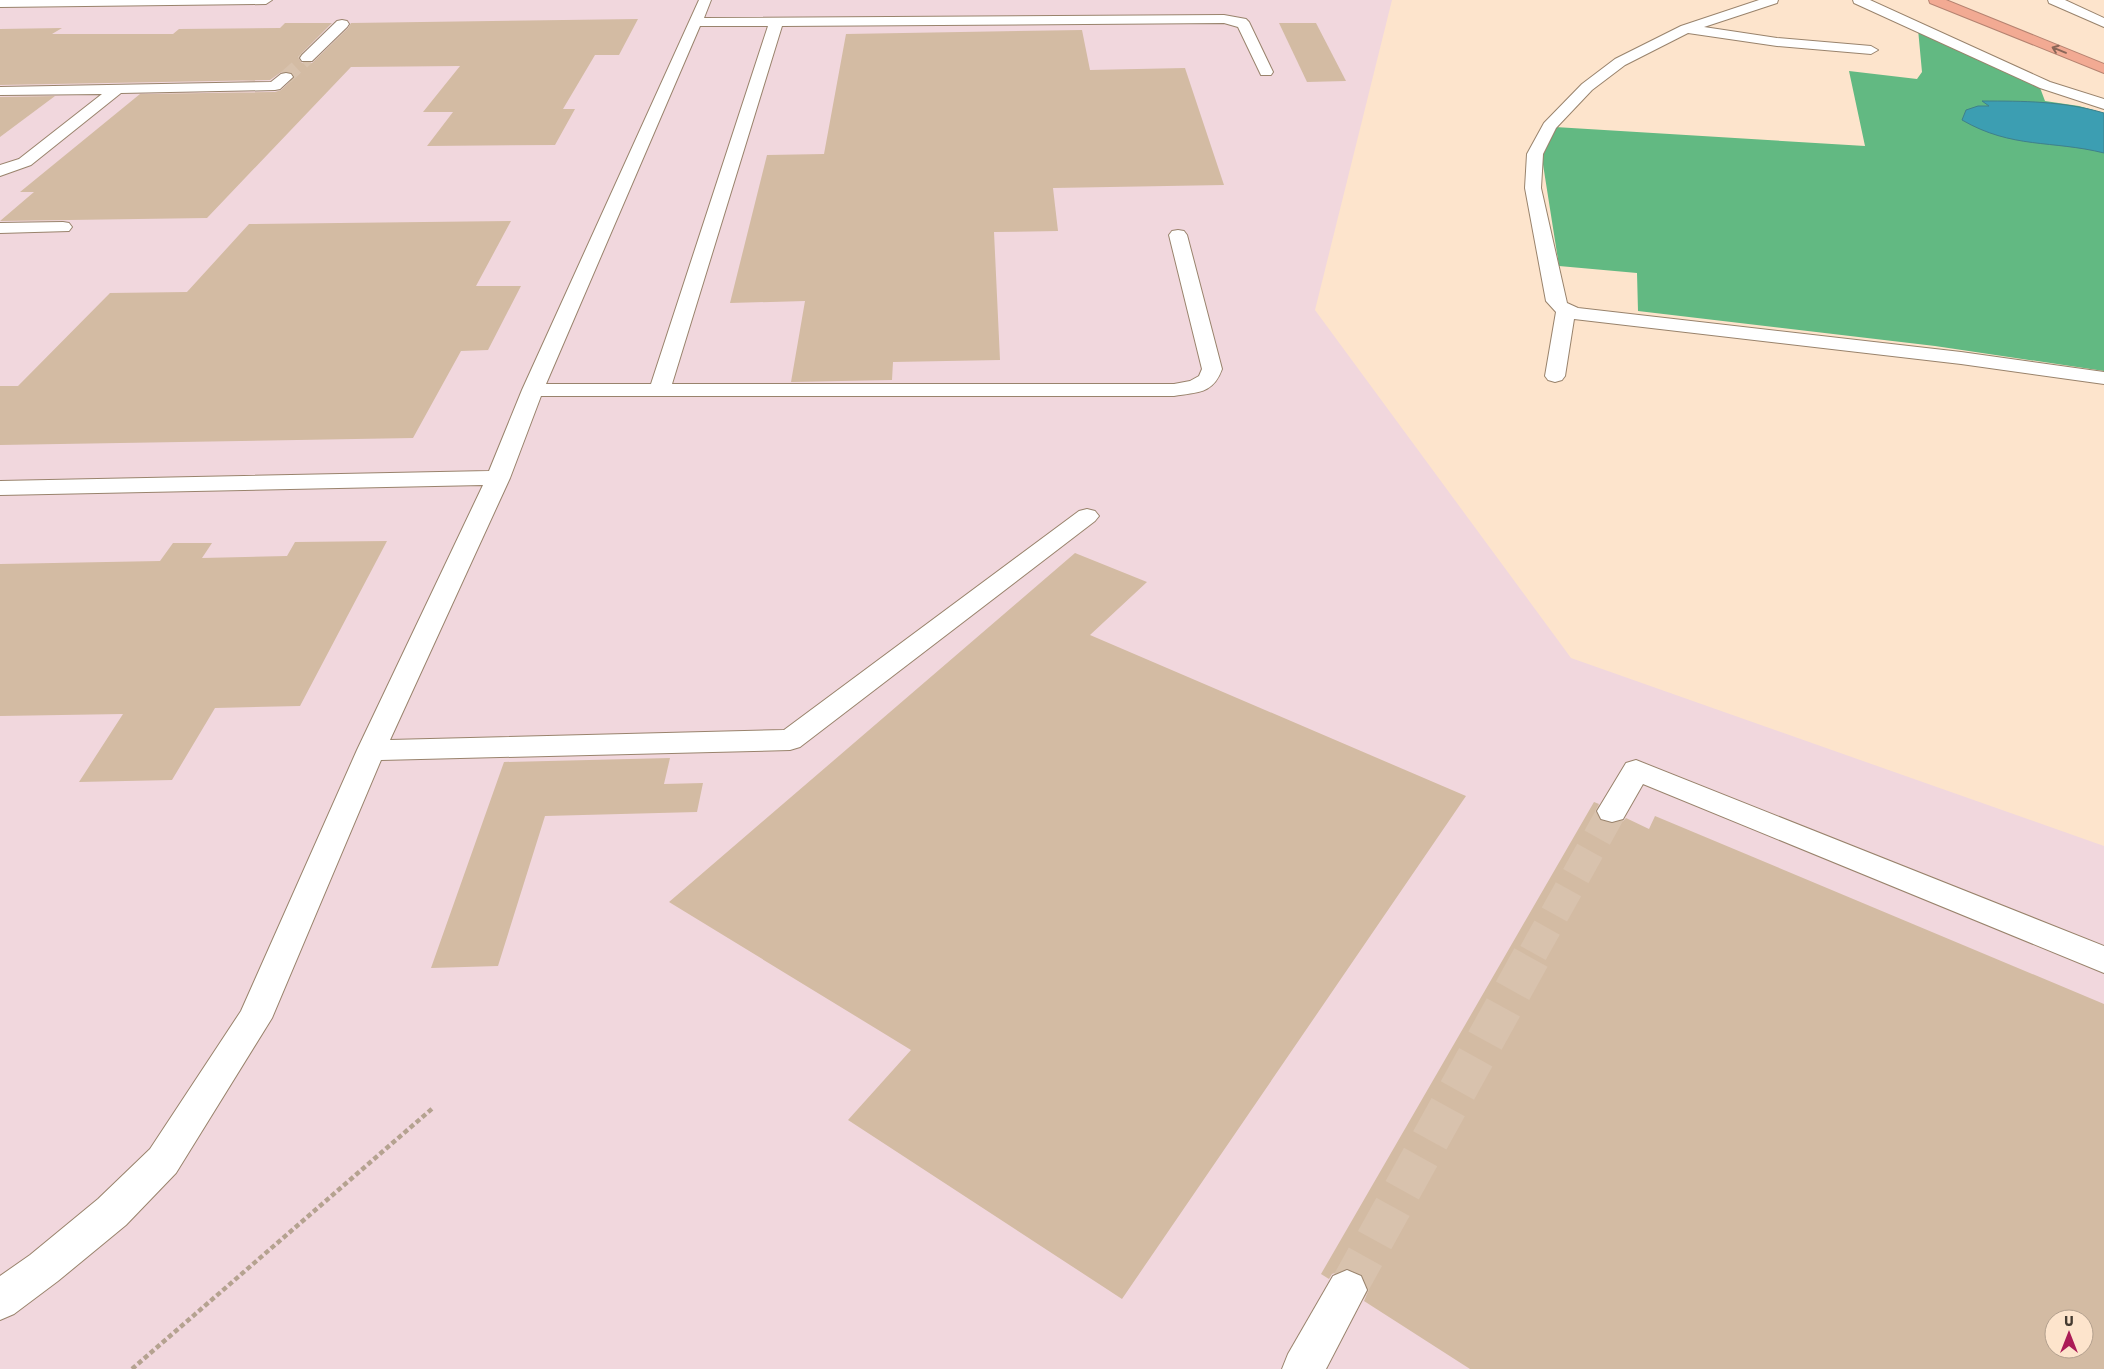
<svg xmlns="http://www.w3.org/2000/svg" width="2104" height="1369" font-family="Jost,sans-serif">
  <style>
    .industrial { fill: #f1d7dd; fill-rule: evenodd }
    .forest { fill: #62b982 }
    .water { fill: #3c9eb2; stroke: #3f808b }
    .building { fill: #d3bba3; fill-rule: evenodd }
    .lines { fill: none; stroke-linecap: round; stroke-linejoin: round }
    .minor-tunnel-far2 { stroke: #d8c2ad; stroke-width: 14; stroke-dasharray: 14 8; stroke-linecap: butt }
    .minor-tunnel-far1 { stroke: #d8c2ad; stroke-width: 29; stroke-dasharray: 29 15; stroke-linecap: butt }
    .minor-tunnel { stroke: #d8c2ad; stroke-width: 38; stroke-dasharray: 38 19; stroke-linecap: butt }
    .minor-casing { stroke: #99836c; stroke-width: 2 }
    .highway-casing { stroke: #b58371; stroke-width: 2 }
    .path { stroke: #b5a290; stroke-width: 4.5; stroke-dasharray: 5 3; stroke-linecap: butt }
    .minor { fill: #fff; fill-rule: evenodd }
    .highway { fill: #f2aa93; fill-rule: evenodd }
    .oneway { stroke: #8a6758 }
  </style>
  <rect width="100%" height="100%" fill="#fde4cc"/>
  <path class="industrial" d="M0,0H1392L1315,310L1571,658L2104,846V1369H0ZM2054,1319H2084V1349H2054Z"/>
  <path class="forest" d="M1918,29L2039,85L2045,101L2079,106L2104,113V371L1935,346L1638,311L1637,273L1559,266L1542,158L1555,127L1865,146L1849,71L1917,79L1922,72Z"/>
  <path class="water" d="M1982,101C2023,101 2063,101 2104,113V153C2052,140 2012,149 1962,120L1966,110L1978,106H1989Z"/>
  <g class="building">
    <path d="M638,19L619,55H595L563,109H575L555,145L427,146L453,112H423L460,66L351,67L207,218L0,221L34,192H20L140,94L275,92L281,90L295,77L291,72L286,71L280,73L270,80L0,85V29L62,28L52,34H173L179,29L280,28L285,23H332L298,57L302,63H312L348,28L351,23Z"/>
    <path d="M1279,23H1316L1346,81L1307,82Z"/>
    <path d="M1082,30L1090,70L1185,68L1224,185L1053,188L1058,231L994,232L1000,360L893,362L892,380L791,382L805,301L730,303L767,155L824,154L846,34Z"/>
    <path d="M55,96L0,137V97Z"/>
    <path d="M511,221L476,286H521L488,350L461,351L413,438L0,445V386H18L110,293L187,292L249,224Z"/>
    <path d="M387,541L300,706L215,708L172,780L79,782L123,714L0,716V564L160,561L173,543H212L202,558L287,556L295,542Z"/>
    <path d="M1075,553L1147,582L1090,635L1466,796L1122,1299L848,1120L911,1050L669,902Z"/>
    <path d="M670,758L664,784L703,783L697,812L545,816L498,966L431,968L504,762Z"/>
    <path d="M1594,802L1599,804L1595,812L1601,821L1612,824L1623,821L1626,818L1649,829L1655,816L2104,1004V1369H1470L1364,1301L1369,1289L1362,1274L1348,1268L1332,1274L1329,1279L1321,1274ZM2054,1319H2084V1349H2054Z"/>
  </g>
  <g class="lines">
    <path class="minor-tunnel-far2" d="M286,77L307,58"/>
    <path class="minor-tunnel-far1" d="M1533,953L1612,811"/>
    <path class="minor-tunnel" d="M1347,1290L1534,952"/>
    <g class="minor-casing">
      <g id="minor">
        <path d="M0,0H272L266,4L0,7Z"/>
        <path d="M699,0H711L704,18L1224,15L1246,19L1249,22L1273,72L1271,75H1261L1238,27L1224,23L782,26L672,384H1174L1190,381L1199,376L1202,369L1169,235L1172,231L1178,230L1184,231L1187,235L1222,369C1213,394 1198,392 1174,396H541L510,478L390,740L784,730L1079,511L1087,509L1095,511L1099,516L1095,521L800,747L790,750L381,760L272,1018L176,1173L126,1225L58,1281L14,1314L0,1320V1276L30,1255L98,1199L150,1149L241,1011L357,750L483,485L0,495V481L489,471L522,390ZM700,26H768L651,384H546Z"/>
        <path d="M1759,0H1778L1777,3L1704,27L1777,38L1871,46L1878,50L1871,54L1777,46L1688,33L1625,65L1592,90L1556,128L1543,154L1541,188L1567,303L1578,308L1961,352L2104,372V384L1961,364L1574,319L1565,376L1562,380L1555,382L1548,380L1545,376L1556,312L1546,301L1525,188L1527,154L1544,123L1582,84L1615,59L1681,26Z"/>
        <path d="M1853,0H1870L2050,82L2104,99V109L2040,88L1854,3Z"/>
        <path d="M2048,0H2065L2104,18V27L2049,3Z"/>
        <path d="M342,20L347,21L349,24L347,27L312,61H302L300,58L302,55L337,21Z"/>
        <path d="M286,73L291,74L293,77L280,89L275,90L121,93L31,165L0,176V165L19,159L102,94L0,95V87L271,82L281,74Z"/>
        <path d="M63,222L69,223L72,227L69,231L0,233V223Z"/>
        <path d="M1636,760L2104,946V973L1643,784L1623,819L1612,822L1601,819L1597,811L1626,763Z"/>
        <path d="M1347,1270L1361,1276L1367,1290L1326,1369H1282L1288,1354L1333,1276Z"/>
      </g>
    </g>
    <g class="highway-casing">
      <path id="highway" d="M1929,0H1946L2104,64V73L1930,3Z"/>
    </g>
    <path class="path" d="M132,1369L434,1107"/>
    <use href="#minor" class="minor"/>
    <use href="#highway" class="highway"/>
  </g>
  <defs><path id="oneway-shaft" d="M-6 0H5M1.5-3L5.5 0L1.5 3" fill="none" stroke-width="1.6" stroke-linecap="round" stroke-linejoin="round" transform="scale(1.25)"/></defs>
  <use class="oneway" href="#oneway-shaft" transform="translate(2059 50) rotate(-158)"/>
  <g transform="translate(2069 1334)"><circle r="24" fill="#fde4cc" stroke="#b3a08e"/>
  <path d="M0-4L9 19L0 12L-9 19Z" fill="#ab1b56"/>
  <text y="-8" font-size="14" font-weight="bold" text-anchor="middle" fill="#453b31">U</text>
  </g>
</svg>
